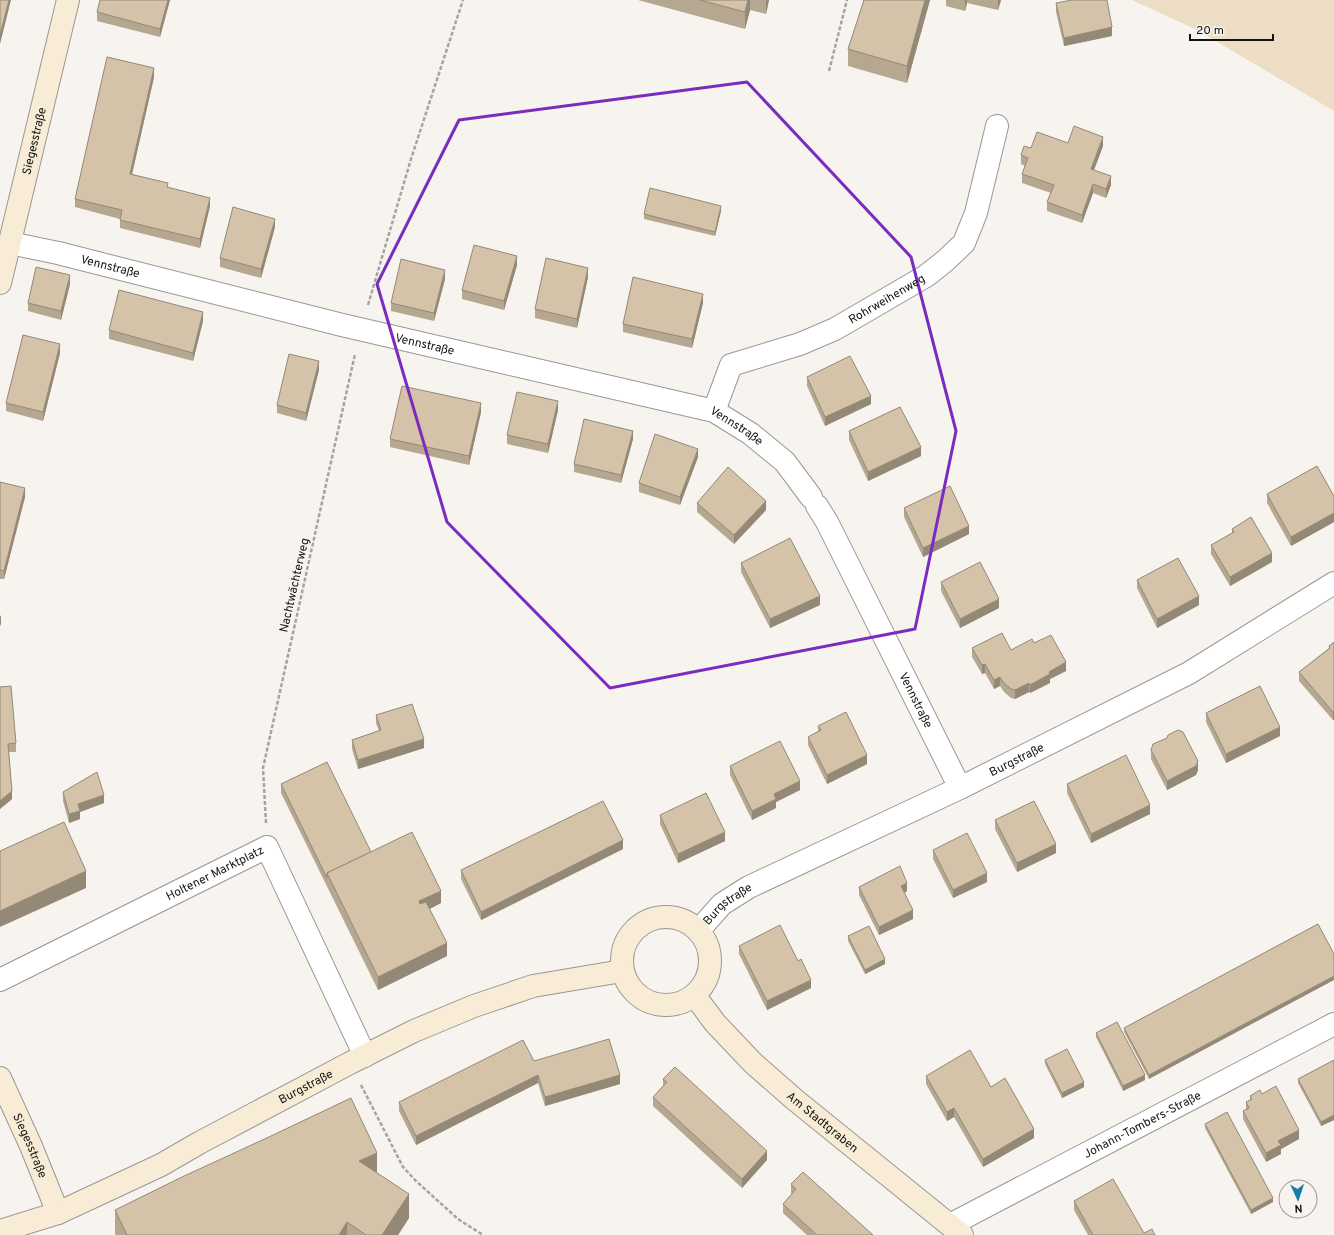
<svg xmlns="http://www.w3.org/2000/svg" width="1334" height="1235" font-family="Overpass,sans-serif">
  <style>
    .green { fill: #ecddc4 }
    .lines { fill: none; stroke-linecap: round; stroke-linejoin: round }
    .street-casing { stroke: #999793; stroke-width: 24 }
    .secondary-casing { stroke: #999793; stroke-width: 24 }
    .path { stroke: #a6a4a1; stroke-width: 2.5; stroke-dasharray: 4 2; stroke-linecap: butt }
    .street { stroke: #fff; stroke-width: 22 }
    .secondary { stroke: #f8ecd6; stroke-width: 22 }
    .wall { fill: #b6a890 }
    .shaded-wall { fill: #948876 }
    .building { fill: #d4c3a8; stroke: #948876 }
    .marked { fill: none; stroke: #7b2cbf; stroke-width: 3; stroke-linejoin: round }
    .labels { text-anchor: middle; stroke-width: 3; stroke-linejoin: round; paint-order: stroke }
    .street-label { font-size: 12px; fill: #121210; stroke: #f7f4f0 }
  </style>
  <rect width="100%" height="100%" fill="#f7f4f0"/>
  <path class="green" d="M1132,0H1334V111L1197,30Z"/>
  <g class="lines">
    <g class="street-casing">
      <g id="street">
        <path id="s1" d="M10,243L58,253L342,325L714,411L751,434L785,462L811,497"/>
        <path id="s2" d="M714,411L731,365L800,344L835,329L926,276L945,261L964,243L976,213L997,126"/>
        <path id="s3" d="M817,506L827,522L960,788"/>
        <path id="s4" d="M699,930L722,904L749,887L960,788L1189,673L1334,583"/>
        <path id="s5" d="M0,980L267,847L365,1056"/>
        <path id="s6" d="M950,1225L1334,1024"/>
      </g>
    </g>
    <g class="secondary-casing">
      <g id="secondary">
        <path id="s7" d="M0,283L68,0"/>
        <circle cx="666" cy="961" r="44"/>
        <path id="s8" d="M695,996L715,1023L753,1063L794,1099L962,1235"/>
        <path id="s9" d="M0,1078L31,1146L58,1213"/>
        <path id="s10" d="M0,1231L58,1213L161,1165L199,1143L350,1063L414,1031L474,1006L533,986L622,971"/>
      </g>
    </g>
    <g class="path">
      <path d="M829,71L847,0"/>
      <path d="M368,305L411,159L463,0"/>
      <path d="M266,823L263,768L355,354"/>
      <path d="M361,1085L403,1167L416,1181L458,1219L483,1235"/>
    </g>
    <use href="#street" class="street"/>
    <use href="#secondary" class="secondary"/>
  </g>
  <g class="wall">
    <path d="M100,0H170L160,37L97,21V12Z"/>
    <path d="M638,0H769L766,14L750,10L745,29Z"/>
    <path d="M930,0L907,83L848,66V49Z"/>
    <path d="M946,0H1001L998,10L967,3L965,11L946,6Z"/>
    <path d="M1056,3L1112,36L1064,46L1056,12Z"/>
    <path d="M154,77L132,174L168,187L210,206L200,248L120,228V219L75,207V199Z"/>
    <path d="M1068,143L1103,146L1094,170L1111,185L1106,198L1093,193L1082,223L1047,211V202L1051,193L1022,183V174L1025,166L1021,164V155L1031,148Z"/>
    <path d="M721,211L715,236L644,219V214Z"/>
    <path d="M275,227L261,278L220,267V258Z"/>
    <path d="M517,265L504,310L462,299V290Z"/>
    <path d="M588,277L577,328L535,318V309Z"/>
    <path d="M445,279L434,321L391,311V303Z"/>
    <path d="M70,284L61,320L28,311V303Z"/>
    <path d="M703,303L692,348L623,332V324Z"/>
    <path d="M203,321L193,361L109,339V330Z"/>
    <path d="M60,353L43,421L6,411V403Z"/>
    <path d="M319,370L306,421L277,413V405Z"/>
    <path d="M807,377L871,404L825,426L807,386Z"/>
    <path d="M558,410L548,453L507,444V435Z"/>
    <path d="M481,412L469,465L390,447V439Z"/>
    <path d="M849,431L921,456L868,481L849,440Z"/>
    <path d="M633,439L621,483L574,472V464Z"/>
    <path d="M698,457L680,505L639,492V483Z"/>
    <path d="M0,482L25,497L4,579H0Z"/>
    <path d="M1267,494L1334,496V522L1291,546L1267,503Z"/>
    <path d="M697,503L766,510L734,544L697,512Z"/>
    <path d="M904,508L969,534L923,557L904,517Z"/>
    <path d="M1232,529L1272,562L1230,586L1211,554V545L1232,533Z"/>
    <path d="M741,563L820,605L770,628L741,572Z"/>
    <path d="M1137,580L1199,605L1157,628L1137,588Z"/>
    <path d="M941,582L999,608L960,628L941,591Z"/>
    <path d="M1334,642V720H1333L1299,681V672L1329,648V646Z"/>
    <path d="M1034,643L1066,671L1050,679V683L1030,693L1029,692L1015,699L1011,698L1004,692L1000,686L994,689L985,673L982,674L972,657V648L1011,650Z"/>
    <path d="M0,687L16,743V752H9L12,799L0,809Z"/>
    <path d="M1206,713L1280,736L1226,763L1206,722Z"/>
    <path d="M376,715L424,748L358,769L352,749V740L379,731L376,723Z"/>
    <path d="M818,726L867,764L827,784L808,745V737L818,731Z"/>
    <path d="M1151,750L1198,770L1196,775L1167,790L1151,759Z"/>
    <path d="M730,766L800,790L776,802V808L752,820L730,775Z"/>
    <path d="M281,784L371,852L441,903L430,909L447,956L378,990L281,793Z"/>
    <path d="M1067,784L1150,814L1091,843L1067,793Z"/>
    <path d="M63,792L104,803L80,812V819L69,823L63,801Z"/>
    <path d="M660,815L725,841L678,863L660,824Z"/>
    <path d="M995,820L1056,853L1017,872L995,829Z"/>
    <path d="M623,849L481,920L461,879V870Z"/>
    <path d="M933,850L987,882L953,898L933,859Z"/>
    <path d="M859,887L907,891L904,893L913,919L879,935L859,895Z"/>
    <path d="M1318,924L1149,1079L1124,1032V1028Z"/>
    <path d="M848,936L885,964L865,974L848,941Z"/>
    <path d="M739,946L811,988L767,1010L739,954Z"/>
    <path d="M1096,1033L1145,1080L1123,1091L1096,1037Z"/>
    <path d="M1045,1060L1084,1087L1062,1098L1045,1064Z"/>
    <path d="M1334,1060V1120L1321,1126L1298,1083V1079Z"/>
    <path d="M534,1061L620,1084L545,1106L538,1083L416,1145L399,1111V1102Z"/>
    <path d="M926,1076L991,1087L1034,1138L983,1167L954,1117L947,1121L926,1084Z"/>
    <path d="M663,1079L767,1160L742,1188L653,1106V1097L663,1086Z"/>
    <path d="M1262,1094L1299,1139L1281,1149V1154L1266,1162L1243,1119V1111L1246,1110V1102L1250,1100V1096Z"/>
    <path d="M1205,1124L1273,1202L1251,1214L1205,1128Z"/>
    <path d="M377,1173L409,1218L398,1235H116L115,1234V1210Z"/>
    <path d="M791,1184L873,1235H807L783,1213V1204L792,1194L791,1193Z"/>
    <path d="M1074,1201L1144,1233L1155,1235H1088L1074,1210Z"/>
  </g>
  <g class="shaded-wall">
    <path d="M9,0H11L0,44V35Z"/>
    <path d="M168,0H170L160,37V29Z"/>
    <path d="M748,0H750V10L745,29V12Z"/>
    <path d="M766,0H769L766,14Z"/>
    <path d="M925,0H930L907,83V66Z"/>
    <path d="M965,0H967V3L965,11Z"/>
    <path d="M998,0H1001L998,10Z"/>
    <path d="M1112,27V36L1064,46V38Z"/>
    <path d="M154,68V77L130,183V174Z"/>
    <path d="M1103,137V146L1091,178V169Z"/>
    <path d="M1111,176V185L1106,198V189Z"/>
    <path d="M1093,184V193L1082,223V215Z"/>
    <path d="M210,198V206L200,248V239Z"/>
    <path d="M721,206V211L715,236V232Z"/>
    <path d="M275,219V227L261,278V269Z"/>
    <path d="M517,256V265L504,310V301Z"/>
    <path d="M588,268V277L577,328V319Z"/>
    <path d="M445,270V279L434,321V313Z"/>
    <path d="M70,275V284L61,320V311Z"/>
    <path d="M703,294V303L692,348V339Z"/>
    <path d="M203,312V321L193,361V353Z"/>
    <path d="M60,344V353L43,421V412Z"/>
    <path d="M319,361V370L306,421V413Z"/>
    <path d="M871,396V404L825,426V417Z"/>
    <path d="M558,401V410L548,453V444Z"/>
    <path d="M481,403V412L469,465V456Z"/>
    <path d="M633,431V439L621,483V475Z"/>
    <path d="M921,447V456L868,481V472Z"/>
    <path d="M698,449V457L680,505V497Z"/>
    <path d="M25,488V497L4,579V571Z"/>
    <path d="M766,501V510L734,544V535Z"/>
    <path d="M1334,513V522L1291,546V537Z"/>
    <path d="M969,526V534L923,557V548Z"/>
    <path d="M1272,553V562L1230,586V577Z"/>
    <path d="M820,596V605L770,628V619Z"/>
    <path d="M1199,596V605L1157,628V619Z"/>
    <path d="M999,599V608L960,628V619Z"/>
    <path d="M1,615V624L0,626V617Z"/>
    <path d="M1066,662V671L1050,679V683L1030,693V685L1049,672Z"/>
    <path d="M985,664V673L982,674V665Z"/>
    <path d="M1000,677V686L994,689V680Z"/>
    <path d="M1029,683V692L1015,699V690Z"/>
    <path d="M1334,711V720H1333V712Z"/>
    <path d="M1280,727V736L1226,763V754Z"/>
    <path d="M424,739V748L358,769V760Z"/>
    <path d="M867,755V764L827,784V775Z"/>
    <path d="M1198,761V770L1196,775L1167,790V781Z"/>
    <path d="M800,781V790L776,802V808L752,820V811L774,794Z"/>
    <path d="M12,791V799L0,809V801Z"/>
    <path d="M104,795V803L80,812V819L69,823V814L78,804Z"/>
    <path d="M1150,805V814L1091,843V834Z"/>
    <path d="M725,832V841L678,863V854Z"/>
    <path d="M623,840V849L481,920V912Z"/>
    <path d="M1056,844V853L1017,872V863Z"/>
    <path d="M86,871V888L0,927V911Z"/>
    <path d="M987,873V882L953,898V890Z"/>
    <path d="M907,883V891L901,895V886Z"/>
    <path d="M441,891V903L419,914V901Z"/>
    <path d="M913,910V919L879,935V927Z"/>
    <path d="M447,943V956L378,990V977Z"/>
    <path d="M885,959V964L865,974V970Z"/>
    <path d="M1334,976V980L1149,1079V1075Z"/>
    <path d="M811,980V988L767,1010V1001Z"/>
    <path d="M538,1075V1083L416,1145V1136Z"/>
    <path d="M620,1075V1084L545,1106V1097Z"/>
    <path d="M1145,1075V1080L1123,1091V1086Z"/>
    <path d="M1084,1082V1087L1062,1098V1093Z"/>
    <path d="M954,1108V1117L947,1121V1112Z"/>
    <path d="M1334,1115V1120L1321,1126V1122Z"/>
    <path d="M1034,1129V1138L983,1167V1159Z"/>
    <path d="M1299,1130V1139L1281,1149V1154L1266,1162V1153L1278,1141Z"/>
    <path d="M767,1151V1160L742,1188V1179Z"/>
    <path d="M377,1153V1176L359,1161Z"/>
    <path d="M409,1194V1218L398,1235H382Z"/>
    <path d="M1273,1198V1202L1251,1214V1210Z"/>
    <path d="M347,1222V1235H339Z"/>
  </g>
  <g class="building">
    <path d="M0,0H9L0,35Z"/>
    <path d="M100,0H168L160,29L97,12Z"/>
    <path d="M700,0H748L745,12Z"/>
    <path d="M864,0H925L907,66L848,49Z"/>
    <path d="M1072,0H1107L1112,27L1064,38L1056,3Z"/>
    <path d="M107,57L154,68L130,174L168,183L167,187L210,198L200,239L120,220L122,210L75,199Z"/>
    <path d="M1074,126L1103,137L1091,169L1111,176L1106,189L1093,184L1082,215L1047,202L1054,185L1022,174L1028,158L1021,155L1024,146L1031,148L1037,132L1068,143Z"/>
    <path d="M650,188L721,206L715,232L644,214Z"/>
    <path d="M233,207L275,219L261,269L220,258Z"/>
    <path d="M474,245L517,256L504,301L462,290Z"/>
    <path d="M546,258L588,268L577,319L535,309Z"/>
    <path d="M401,259L445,270L434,313L391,303Z"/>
    <path d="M36,267L70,275L61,311L28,303Z"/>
    <path d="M633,277L703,294L692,339L623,324Z"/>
    <path d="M119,290L203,312L193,353L109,330Z"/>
    <path d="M23,335L60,344L43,412L6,403Z"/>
    <path d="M289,354L319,361L306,413L277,405Z"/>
    <path d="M850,356L871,396L825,417L807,377Z"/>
    <path d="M402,386L481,403L469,456L390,439Z"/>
    <path d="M517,392L558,401L548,444L507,435Z"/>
    <path d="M900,407L921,447L868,472L849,431Z"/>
    <path d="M584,419L633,431L621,475L574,464Z"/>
    <path d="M655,434L698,449L680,497L639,483Z"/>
    <path d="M1317,466L1334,496V513L1291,537L1267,494Z"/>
    <path d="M728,467L766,501L734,535L697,503Z"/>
    <path d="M0,482L25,488L4,571L0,570Z"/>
    <path d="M950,486L969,526L923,548L904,508Z"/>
    <path d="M1251,517L1272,553L1230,577L1211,545L1234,532L1232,529Z"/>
    <path d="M790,538L820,596L770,619L741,563Z"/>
    <path d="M1178,558L1199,596L1157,619L1137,580Z"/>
    <path d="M980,562L999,599L960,619L941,582Z"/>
    <path d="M1002,633L1011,650L1032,639L1034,643L1051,635L1066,662L1049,672L1050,674L1030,685L1029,683L1015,690L1011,689L1004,683L1000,677L994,680L985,664L982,665L972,648Z"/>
    <path d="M1334,642V711L1333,712L1299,672L1330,648L1329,646Z"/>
    <path d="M11,686L16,743L8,744L12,791L0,801V687Z"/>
    <path d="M1260,686L1280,727L1226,754L1206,713Z"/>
    <path d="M412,704L424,739L358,760L352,740L381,730L376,715Z"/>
    <path d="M846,712L867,755L827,775L808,737L821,730L818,726Z"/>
    <path d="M1178,730L1183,732L1198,761L1196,766L1167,781L1151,750L1153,744L1167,738L1168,735Z"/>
    <path d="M780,741L800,781L774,794L776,799L752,811L730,766Z"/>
    <path d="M1126,755L1150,805L1091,834L1067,784Z"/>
    <path d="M327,762L371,852L327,873V878L281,784Z"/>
    <path d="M97,772L104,795L78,804L80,811L69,814L63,792Z"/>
    <path d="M706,793L725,832L678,854L660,815Z"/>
    <path d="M603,801L623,840L481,912L461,870Z"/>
    <path d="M1034,801L1056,844L1017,863L995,820Z"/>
    <path d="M64,822L86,871L0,911V851Z"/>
    <path d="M412,832L441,891L419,901L420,904L426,902L447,943L378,977L327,873Z"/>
    <path d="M967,833L987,873L953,890L933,850Z"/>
    <path d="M900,866L907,883L901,886L913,910L879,927L859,887Z"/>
    <path d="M1318,924L1334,954V976L1149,1075L1124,1028Z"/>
    <path d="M780,925L798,961L801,959L811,980L767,1001L739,946Z"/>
    <path d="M869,926L885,959L865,970L848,936Z"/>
    <path d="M1117,1022L1145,1075L1123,1086L1096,1033Z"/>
    <path d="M609,1039L620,1075L545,1097L538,1075L416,1136L399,1102L523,1040L534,1061Z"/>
    <path d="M1067,1049L1084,1082L1062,1093L1045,1060Z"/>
    <path d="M970,1050L991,1087L1005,1078L1034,1129L983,1159L954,1108L947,1112L926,1076Z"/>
    <path d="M1334,1060V1115L1321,1122L1298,1079Z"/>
    <path d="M675,1067L767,1151L742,1179L653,1097L667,1082L663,1079Z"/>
    <path d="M1276,1086L1299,1130L1278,1141L1281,1145L1266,1153L1243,1111L1249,1108L1246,1102L1252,1099L1250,1096L1260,1090L1262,1094Z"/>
    <path d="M351,1098L377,1153L359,1161L409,1194L382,1235H366L347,1222L339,1235H127L115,1210L182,1177L271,1136Z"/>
    <path d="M1227,1112L1273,1198L1251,1210L1205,1124Z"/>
    <path d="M803,1172L873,1235H817L783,1204L796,1189L791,1184Z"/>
    <path d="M1113,1179L1144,1233L1152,1229L1155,1235H1093L1074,1201Z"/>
  </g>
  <path class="marked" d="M747,82L911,257L956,431L915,629L610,688L447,522L377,284L459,120Z"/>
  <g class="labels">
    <g class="street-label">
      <text dy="4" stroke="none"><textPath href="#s7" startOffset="146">Siegesstraße</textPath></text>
      <text dy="4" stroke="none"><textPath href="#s1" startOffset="103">Vennstraße</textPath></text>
      <text dy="4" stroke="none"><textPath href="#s2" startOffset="219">Rohrweihenweg</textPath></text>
      <text dy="4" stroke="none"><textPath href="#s1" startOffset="427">Vennstraße</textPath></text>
      <text dy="4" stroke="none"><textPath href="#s1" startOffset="751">Vennstraße</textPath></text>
      <text transform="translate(294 585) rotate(-77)" y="4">Nachtwächterweg</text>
      <text dy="4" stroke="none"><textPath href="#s3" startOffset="218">Vennstraße</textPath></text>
      <text dy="4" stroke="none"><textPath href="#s4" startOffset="363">Burgstraße</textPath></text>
      <text dy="4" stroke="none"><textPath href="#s5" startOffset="240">Holtener Marktplatz</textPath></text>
      <text dy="4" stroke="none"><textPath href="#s4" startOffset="39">Burgstraße</textPath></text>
      <text dy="4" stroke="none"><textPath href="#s10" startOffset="339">Burgstraße</textPath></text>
      <text dy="4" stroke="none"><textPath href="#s8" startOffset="180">Am Stadtgraben</textPath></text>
      <text dy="4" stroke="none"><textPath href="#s6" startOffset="217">Johann-Tombers-Straße</textPath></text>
      <text dy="4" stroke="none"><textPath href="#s9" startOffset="74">Siegesstraße</textPath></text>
    </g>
  </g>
  <g transform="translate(1298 1199) rotate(177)"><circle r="19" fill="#f7f4f0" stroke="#9b9a96"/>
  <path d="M0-3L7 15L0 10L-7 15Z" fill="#1c7ca8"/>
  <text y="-6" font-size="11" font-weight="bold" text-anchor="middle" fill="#121210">N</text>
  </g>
  <path d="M1190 34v6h83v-6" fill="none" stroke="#121210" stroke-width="2"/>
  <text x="1196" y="34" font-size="12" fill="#121210" stroke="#f7f4f0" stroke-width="3" paint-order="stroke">20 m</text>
</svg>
